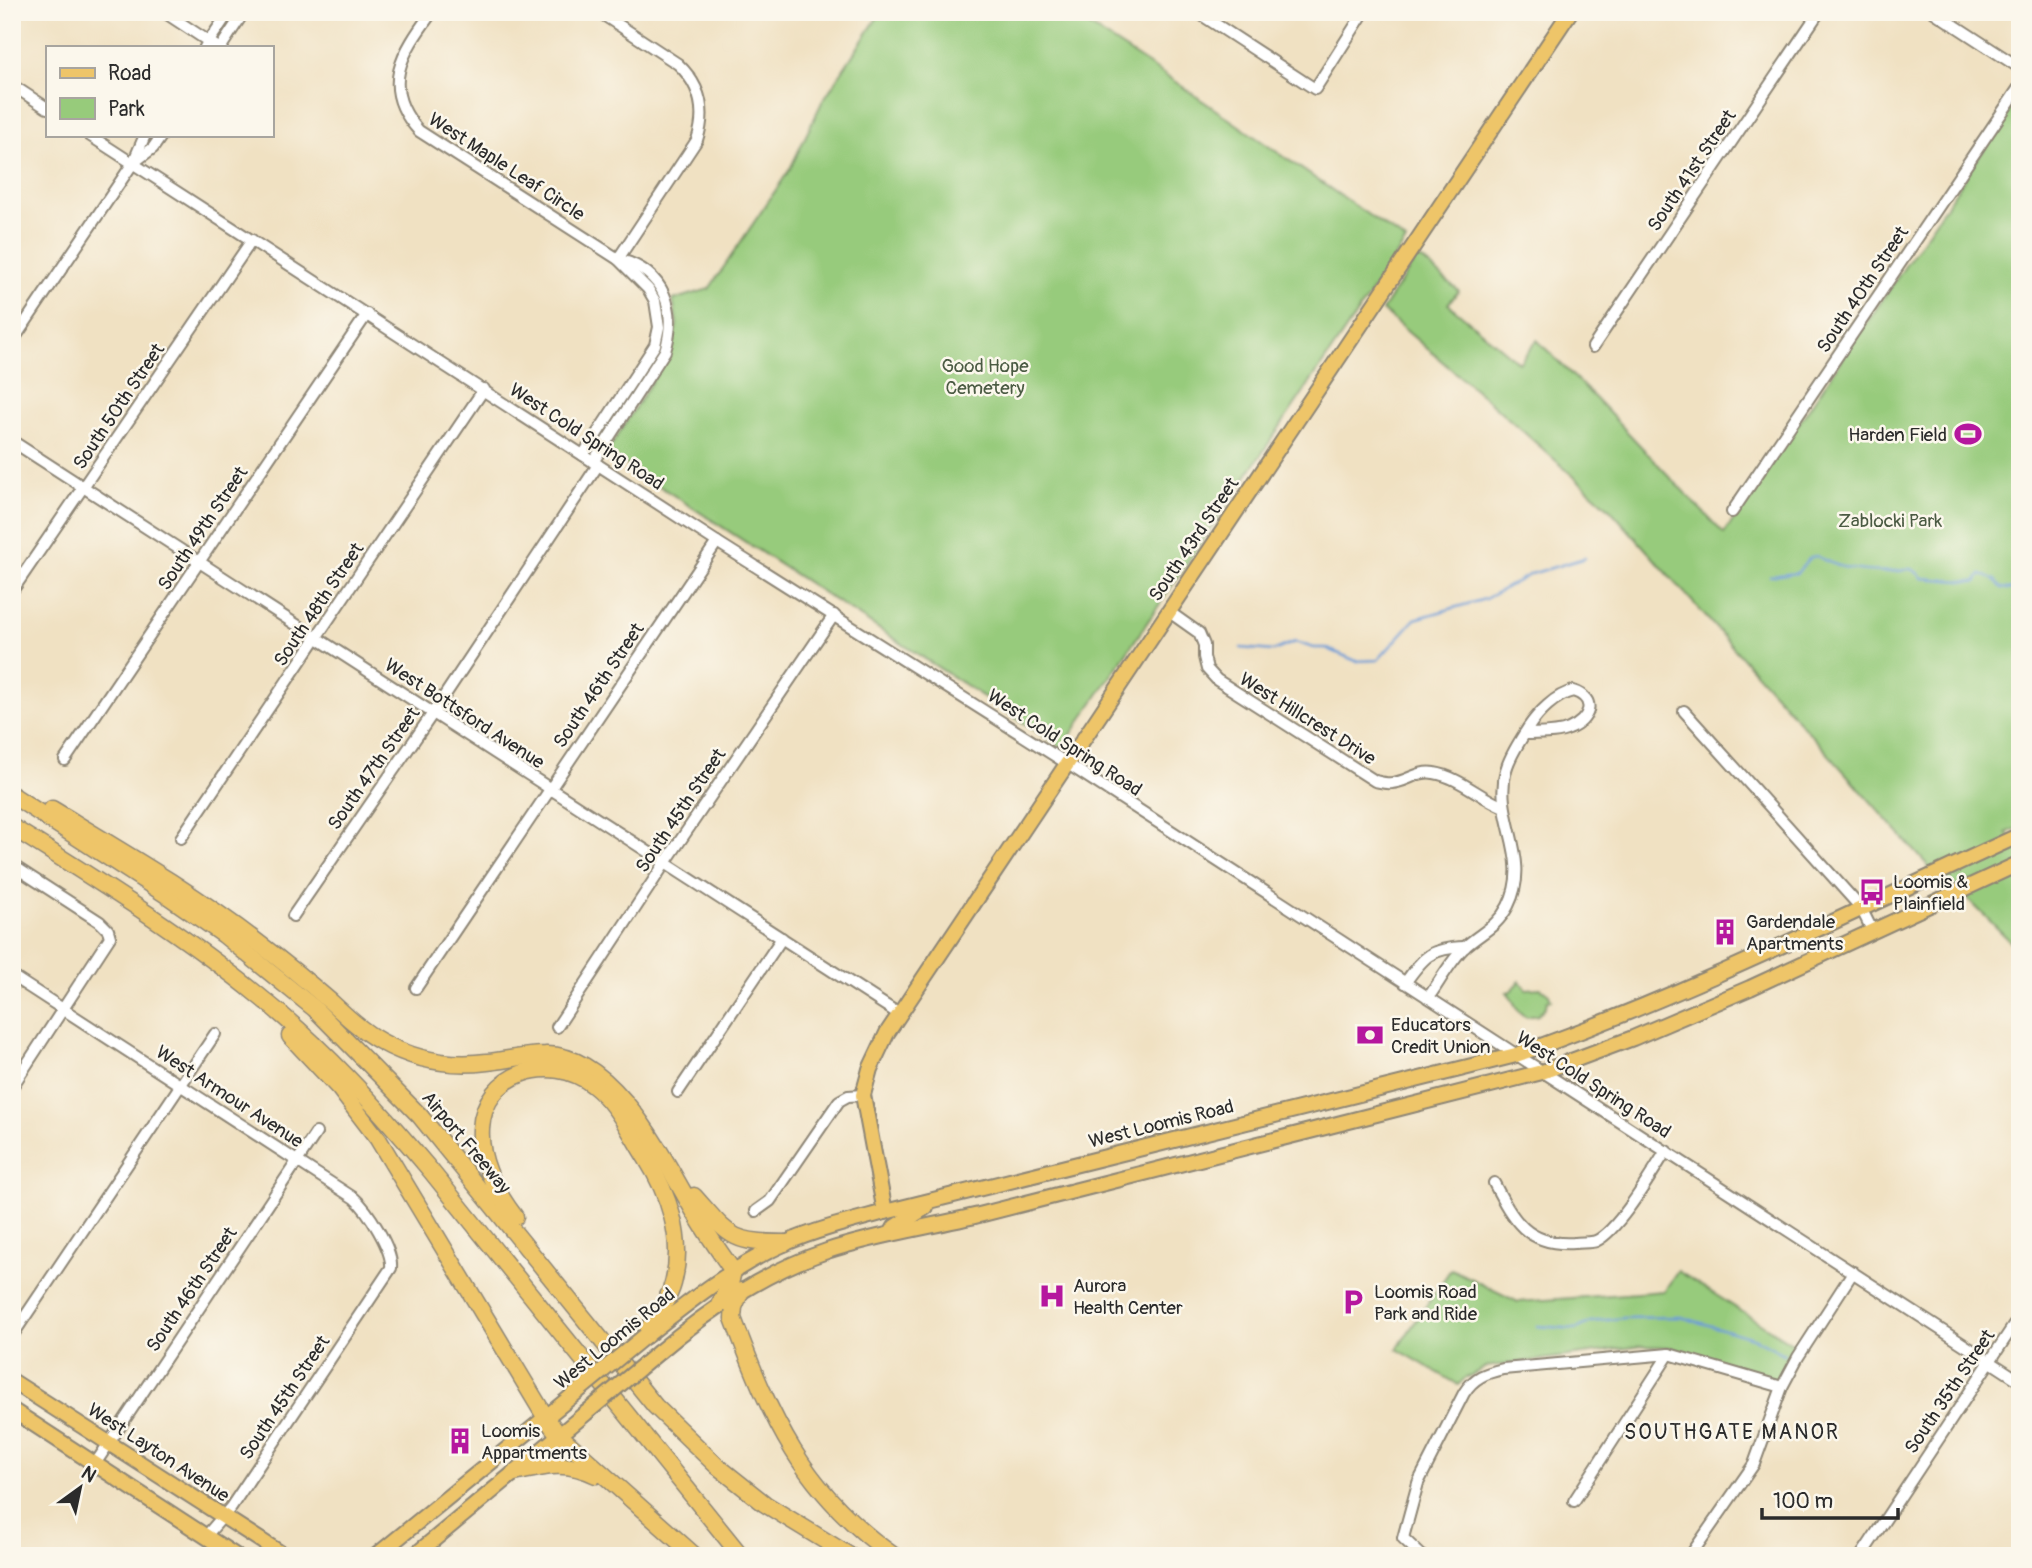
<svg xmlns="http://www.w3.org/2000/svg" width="2032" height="1568" font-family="Pangolin,sans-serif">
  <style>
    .green { fill: #97cb7b; stroke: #617b53; stroke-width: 2 }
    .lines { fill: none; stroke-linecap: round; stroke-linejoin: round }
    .stream { stroke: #6d9cd6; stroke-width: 2.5 }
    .minor-casing { stroke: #8e8676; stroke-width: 14 }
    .major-casing { stroke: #8e8676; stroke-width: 18 }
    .highway-casing { stroke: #8e8676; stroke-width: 19 }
    .minor { stroke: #fff; stroke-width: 10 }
    .major { stroke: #eec569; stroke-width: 14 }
    .highway { stroke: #eec569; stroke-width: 16 }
    .major-bridge-casing { stroke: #8e8676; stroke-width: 18; stroke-linecap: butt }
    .major-bridge { stroke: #eec569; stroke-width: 14 }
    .labels { text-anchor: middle; stroke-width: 5; stroke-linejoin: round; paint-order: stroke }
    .street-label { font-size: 19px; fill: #2b2b2b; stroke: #fbf7ec }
    .park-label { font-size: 19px; fill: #4b5b43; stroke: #fbf7ec }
    .poi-label { font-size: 19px; fill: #2b2b2b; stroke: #fbf7ec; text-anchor: start }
    .neighbourhood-label { font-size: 21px; letter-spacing: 2px; fill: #2b2b2b; stroke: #fbf7ec }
  </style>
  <rect width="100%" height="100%" fill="#fbf7ec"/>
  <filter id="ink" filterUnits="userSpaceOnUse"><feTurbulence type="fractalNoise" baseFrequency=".0143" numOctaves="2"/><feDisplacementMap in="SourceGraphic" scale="14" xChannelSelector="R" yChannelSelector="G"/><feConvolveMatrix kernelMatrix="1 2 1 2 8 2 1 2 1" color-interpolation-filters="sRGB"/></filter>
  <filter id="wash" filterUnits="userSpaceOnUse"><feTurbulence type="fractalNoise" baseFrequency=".00686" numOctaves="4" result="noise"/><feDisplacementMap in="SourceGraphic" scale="28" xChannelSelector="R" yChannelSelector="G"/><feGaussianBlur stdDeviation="1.57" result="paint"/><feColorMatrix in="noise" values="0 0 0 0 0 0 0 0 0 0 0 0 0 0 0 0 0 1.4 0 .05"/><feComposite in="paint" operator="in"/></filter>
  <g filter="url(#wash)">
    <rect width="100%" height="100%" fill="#f0e1c2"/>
    <g class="green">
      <path d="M881,12H1068L1177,83L1406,241L1062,748L607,452L667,357L677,325L673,300L709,289L790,169L822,102Z"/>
      <path d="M2020,96V827L2006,833L2020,848V951L1965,896L1930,868L1608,507L1491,403L1382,310L1416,259L1422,260L1459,291L1448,304L1519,363L1537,340L1596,399L1724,534Z"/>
      <path d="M1520,981L1526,989L1541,988L1549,994L1551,1000L1547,1001L1546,1006L1538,1015L1527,1017C1514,1012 1516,1001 1507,992L1511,991Z"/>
      <path d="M1451,1269L1518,1302L1664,1291L1678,1271L1798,1347L1782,1377L1776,1380L1668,1347L1642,1346L1486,1367L1466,1378L1459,1385L1397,1349Z"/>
    </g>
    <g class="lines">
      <g class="stream">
        <path d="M1770,576L1797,573L1811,557L1817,556C1841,571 1871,573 1898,571C1902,571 1905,569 1909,569C1915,569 1919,574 1922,578L1976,582L1981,574L1995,580L2002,588L2020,591"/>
        <path d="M1241,648L1273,651L1295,642L1314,648H1326L1356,661L1378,660L1415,619L1485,599L1531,574L1585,558"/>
        <path d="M1537,1326L1577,1329L1591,1322L1624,1318L1681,1317L1756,1339L1784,1354"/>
      </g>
    </g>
  </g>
  <g filter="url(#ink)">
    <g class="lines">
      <g class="minor-casing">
        <g id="minor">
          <path d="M164,12L217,47"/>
          <path d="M432,12C402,53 379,87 419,131L618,259L648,289L655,301L659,327L655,345L583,455"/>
          <path d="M599,12L678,64C700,85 707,110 697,140L618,259"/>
          <path d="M1197,12L1315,89L1364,12"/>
          <path d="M1934,12L2020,68"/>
          <path d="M205,47L229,12"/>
          <path d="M221,47L244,12"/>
          <path d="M12,85L47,108"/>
          <path d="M89,135L717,542L1068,764L2020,1381"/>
          <path d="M133,163L153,148L162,135"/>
          <path d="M12,342L133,163L145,135"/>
          <path d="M1593,347L1819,12"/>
          <path d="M12,441L899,1014"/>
          <path d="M593,462L665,351C678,310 664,272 621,260"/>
          <path d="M1732,512L2020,86"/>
          <path d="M12,591L252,240"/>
          <path d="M1168,611L1199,633L1204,645V657L1207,669L1217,680L1375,781C1380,782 1387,784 1392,783C1407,782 1418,770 1434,773C1460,777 1480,798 1504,807"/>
          <path d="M1684,711L1861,908L1872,930"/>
          <path d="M65,760L367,314"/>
          <path d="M181,838L484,389"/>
          <path d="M12,865L100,922L108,930L110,937L12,1087"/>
          <path d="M293,916L433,713L598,465"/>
          <path d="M12,976L354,1198C368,1210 393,1250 391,1268L231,1507L206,1536"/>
          <path d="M1405,983C1424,956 1431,948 1465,947"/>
          <path d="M416,988L717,542"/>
          <path d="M1428,998C1439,983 1452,958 1466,946C1482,932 1497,927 1508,906C1533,857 1493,818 1506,770C1510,755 1520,741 1528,728C1538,713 1555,695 1573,691C1598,699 1590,720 1569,729C1556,735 1538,733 1524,734"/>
          <path d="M557,1027L665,863L834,615"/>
          <path d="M678,1092L782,938"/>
          <path d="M1494,1183C1513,1220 1527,1246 1574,1243C1581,1242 1591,1243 1596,1241C1619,1230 1652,1173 1666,1151"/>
          <path d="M756,1211L770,1201L839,1101L848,1096L863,1095"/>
          <path d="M12,1336L215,1034"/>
          <path d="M95,1464L316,1133"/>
          <path d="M1574,1501L1669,1354"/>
          <path d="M1422,1556L1403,1538L1418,1483L1464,1393C1474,1377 1486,1373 1503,1369L1669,1354L1782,1387"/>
          <path d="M1690,1556L1754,1464L1782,1387L1798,1357L1853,1272"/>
          <path d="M1861,1556L2020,1316"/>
        </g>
      </g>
      <g class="major-casing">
        <g id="major">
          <path d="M885,1212L863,1095L870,1069L887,1033L1570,12"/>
          <path d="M891,1234L895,1227L926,1207"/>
          <path d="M646,1336C690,1301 735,1265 786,1243C818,1229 852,1221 885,1212L1516,1055C1689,994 1854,911 2020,835"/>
          <path d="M659,1352C709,1310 764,1272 827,1251C878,1234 931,1227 983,1214L1542,1072L1633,1038L1750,988L2020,863"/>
          <path d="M12,1381L285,1556"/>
          <path d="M12,1410L236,1556"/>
          <path d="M376,1556L572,1396"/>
          <path d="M414,1556L586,1413"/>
        </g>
      </g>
      <g class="highway-casing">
        <g id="highway">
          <path d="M12,795L168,896L224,935L315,1009L420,1116L655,1406L716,1465L765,1504L850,1556"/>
          <path d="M52,809C123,852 195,894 261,945C285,963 308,982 331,1002C346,1016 362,1031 380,1041C414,1060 449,1067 487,1062C507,1060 526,1055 545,1055C614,1053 665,1162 695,1213C706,1233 720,1252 733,1271L730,1284L719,1305"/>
          <path d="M12,827C96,880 182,933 259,996C323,1047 378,1108 431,1171L741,1556"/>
          <path d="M290,1036L339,1088L378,1139L546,1418L558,1434L695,1556"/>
          <path d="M694,1196C729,1235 729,1243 785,1243"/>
          <path d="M515,1217C496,1192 479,1162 481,1129C484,1072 551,1052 593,1085C617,1103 630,1133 646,1158C668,1193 684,1237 674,1279C670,1300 654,1317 645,1336"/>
          <path d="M741,1291L734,1307L733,1318C771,1419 802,1491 894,1556"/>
          <path d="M514,1473C546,1466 565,1460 596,1475"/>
        </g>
      </g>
      <use href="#minor" class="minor"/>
      <use href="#major" class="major"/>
      <use href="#highway" class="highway"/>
      <g class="major-bridge-casing">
        <g id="major-bridge">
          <path d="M572,1396L645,1336"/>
          <path d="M586,1413L659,1352"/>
        </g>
      </g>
      <use href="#major-bridge" class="major-bridge"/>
    </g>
  </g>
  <defs>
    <g id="stadium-bare" transform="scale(2.1)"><path d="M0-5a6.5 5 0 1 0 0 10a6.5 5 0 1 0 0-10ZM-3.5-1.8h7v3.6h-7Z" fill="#b5179e" stroke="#fbf7ec" stroke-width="2.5" paint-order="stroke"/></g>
    <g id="bus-bare" transform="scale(2.1)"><path d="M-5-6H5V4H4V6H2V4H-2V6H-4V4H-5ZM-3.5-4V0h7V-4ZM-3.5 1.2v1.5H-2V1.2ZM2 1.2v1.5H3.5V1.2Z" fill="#b5179e" stroke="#fbf7ec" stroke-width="2.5" paint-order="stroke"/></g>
    <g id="building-bare" transform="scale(2.1)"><path d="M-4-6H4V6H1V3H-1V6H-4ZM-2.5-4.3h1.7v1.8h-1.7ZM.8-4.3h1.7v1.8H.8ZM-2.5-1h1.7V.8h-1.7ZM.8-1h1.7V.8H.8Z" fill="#b5179e" stroke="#fbf7ec" stroke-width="2.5" paint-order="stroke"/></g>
    <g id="bank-bare" transform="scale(2.1)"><path d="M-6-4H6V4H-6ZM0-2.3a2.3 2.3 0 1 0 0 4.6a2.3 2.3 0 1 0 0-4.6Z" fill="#b5179e" stroke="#fbf7ec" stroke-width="2.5" paint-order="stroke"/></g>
    <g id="hospital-bare" transform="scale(2.1)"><path d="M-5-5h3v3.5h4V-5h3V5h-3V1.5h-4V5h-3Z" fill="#b5179e" stroke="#fbf7ec" stroke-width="2.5" paint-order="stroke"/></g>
    <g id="parking-bare" transform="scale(2.1)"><path d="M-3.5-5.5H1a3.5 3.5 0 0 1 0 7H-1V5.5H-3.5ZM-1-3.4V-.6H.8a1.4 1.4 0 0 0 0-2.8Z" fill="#b5179e" stroke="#fbf7ec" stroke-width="2.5" paint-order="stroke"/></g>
  </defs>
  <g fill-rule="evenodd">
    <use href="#stadium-bare" x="1968" y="434"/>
    <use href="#bus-bare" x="1872" y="892"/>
    <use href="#building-bare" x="1725" y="932"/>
    <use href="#bank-bare" x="1370" y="1035"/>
    <use href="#hospital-bare" x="1052" y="1296"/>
    <use href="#parking-bare" x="1353" y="1302"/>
    <use href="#building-bare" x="460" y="1441"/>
  </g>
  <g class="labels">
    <g class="street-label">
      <text transform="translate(507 166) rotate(33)" y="7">West Maple Leaf Circle</text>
      <text transform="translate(1691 170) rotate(-56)" y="7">South 41st Street</text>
      <text transform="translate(1862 289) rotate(-56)" y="7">South 40th Street</text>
      <text transform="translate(118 406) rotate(-56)" y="7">South 50th Street</text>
      <text transform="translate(587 436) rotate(33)" y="7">West Cold Spring Road</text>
      <text transform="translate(202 528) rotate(-56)" y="7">South 49th Street</text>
      <text transform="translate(1193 539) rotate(-56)" y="7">South 43rd Street</text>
      <text transform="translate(318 604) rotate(-56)" y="7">South 48th Street</text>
      <text transform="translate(598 685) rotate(-56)" y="7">South 46th Street</text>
      <text transform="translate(465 713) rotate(33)" y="7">West Bottsford Avenue</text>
      <text transform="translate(1308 718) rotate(32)" y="7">West Hillcrest Drive</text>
      <text transform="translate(1065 742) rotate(33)" y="7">West Cold Spring Road</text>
      <text transform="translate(373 768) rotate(-55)" y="7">South 47th Street</text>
      <text transform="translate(680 810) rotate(-56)" y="7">South 45th Street</text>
      <text transform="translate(1594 1084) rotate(33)" y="7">West Cold Spring Road</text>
      <text transform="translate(230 1096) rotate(33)" y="7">West Armour Avenue</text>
      <text transform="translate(1161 1123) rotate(-14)" y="7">West Loomis Road</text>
      <text transform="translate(467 1142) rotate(50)" y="7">Airport Freeway</text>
      <text transform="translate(191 1289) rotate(-56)" y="7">South 46th Street</text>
      <text transform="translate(614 1338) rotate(-39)" y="7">West Loomis Road</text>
      <text transform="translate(1949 1391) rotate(-56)" y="7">South 35th Street</text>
      <text transform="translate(284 1397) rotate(-56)" y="7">South 45th Street</text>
      <text transform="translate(159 1452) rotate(33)" y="7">West Layton Avenue</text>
    </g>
    <g class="park-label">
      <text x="985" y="372">Good Hope<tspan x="985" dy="22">Cemetery</tspan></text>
      <text x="1890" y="527">Zablocki Park</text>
    </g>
    <g class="poi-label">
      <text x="1947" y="441" text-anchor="end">Harden Field</text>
      <text x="1893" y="888">Loomis &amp;<tspan x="1893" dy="22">Plainfield</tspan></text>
      <text x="1746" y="928">Gardendale<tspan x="1746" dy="22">Apartments</tspan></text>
      <text x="1391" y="1031">Educators<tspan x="1391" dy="22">Credit Union</tspan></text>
      <text x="1073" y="1292">Aurora<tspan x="1073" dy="22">Health Center</tspan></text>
      <text x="1374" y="1298">Loomis Road<tspan x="1374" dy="22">Park and Ride</tspan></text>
      <text x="481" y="1437">Loomis<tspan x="481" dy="22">Appartments</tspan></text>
    </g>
    <g class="neighbourhood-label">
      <text x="1732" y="1439">SOUTHGATE MANOR</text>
    </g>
  </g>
  <rect width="2032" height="1568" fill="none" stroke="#fbf7ec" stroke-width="42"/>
  <rect x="46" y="46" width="228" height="91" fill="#fbf7ec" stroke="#a8a59f" stroke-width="2"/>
  <rect x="60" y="68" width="35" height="10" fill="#eec569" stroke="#a8a59f" stroke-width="2"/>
  <text x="108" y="80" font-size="21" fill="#2b2b2b">Road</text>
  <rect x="60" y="98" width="35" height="21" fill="#97cb7b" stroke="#a8a59f" stroke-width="2"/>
  <text x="108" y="116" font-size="21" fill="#2b2b2b">Park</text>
  <g transform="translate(80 1488) rotate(33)" stroke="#fbf7ec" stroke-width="5" paint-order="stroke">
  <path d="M0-5L12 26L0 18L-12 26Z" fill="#2b2b2b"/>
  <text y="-10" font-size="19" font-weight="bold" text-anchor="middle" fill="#2b2b2b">N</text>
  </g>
  <path d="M1762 1508v10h136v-10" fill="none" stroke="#2b2b2b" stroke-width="3.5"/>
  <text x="1773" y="1508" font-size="21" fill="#2b2b2b" stroke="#fbf7ec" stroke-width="5" paint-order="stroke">100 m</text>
</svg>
